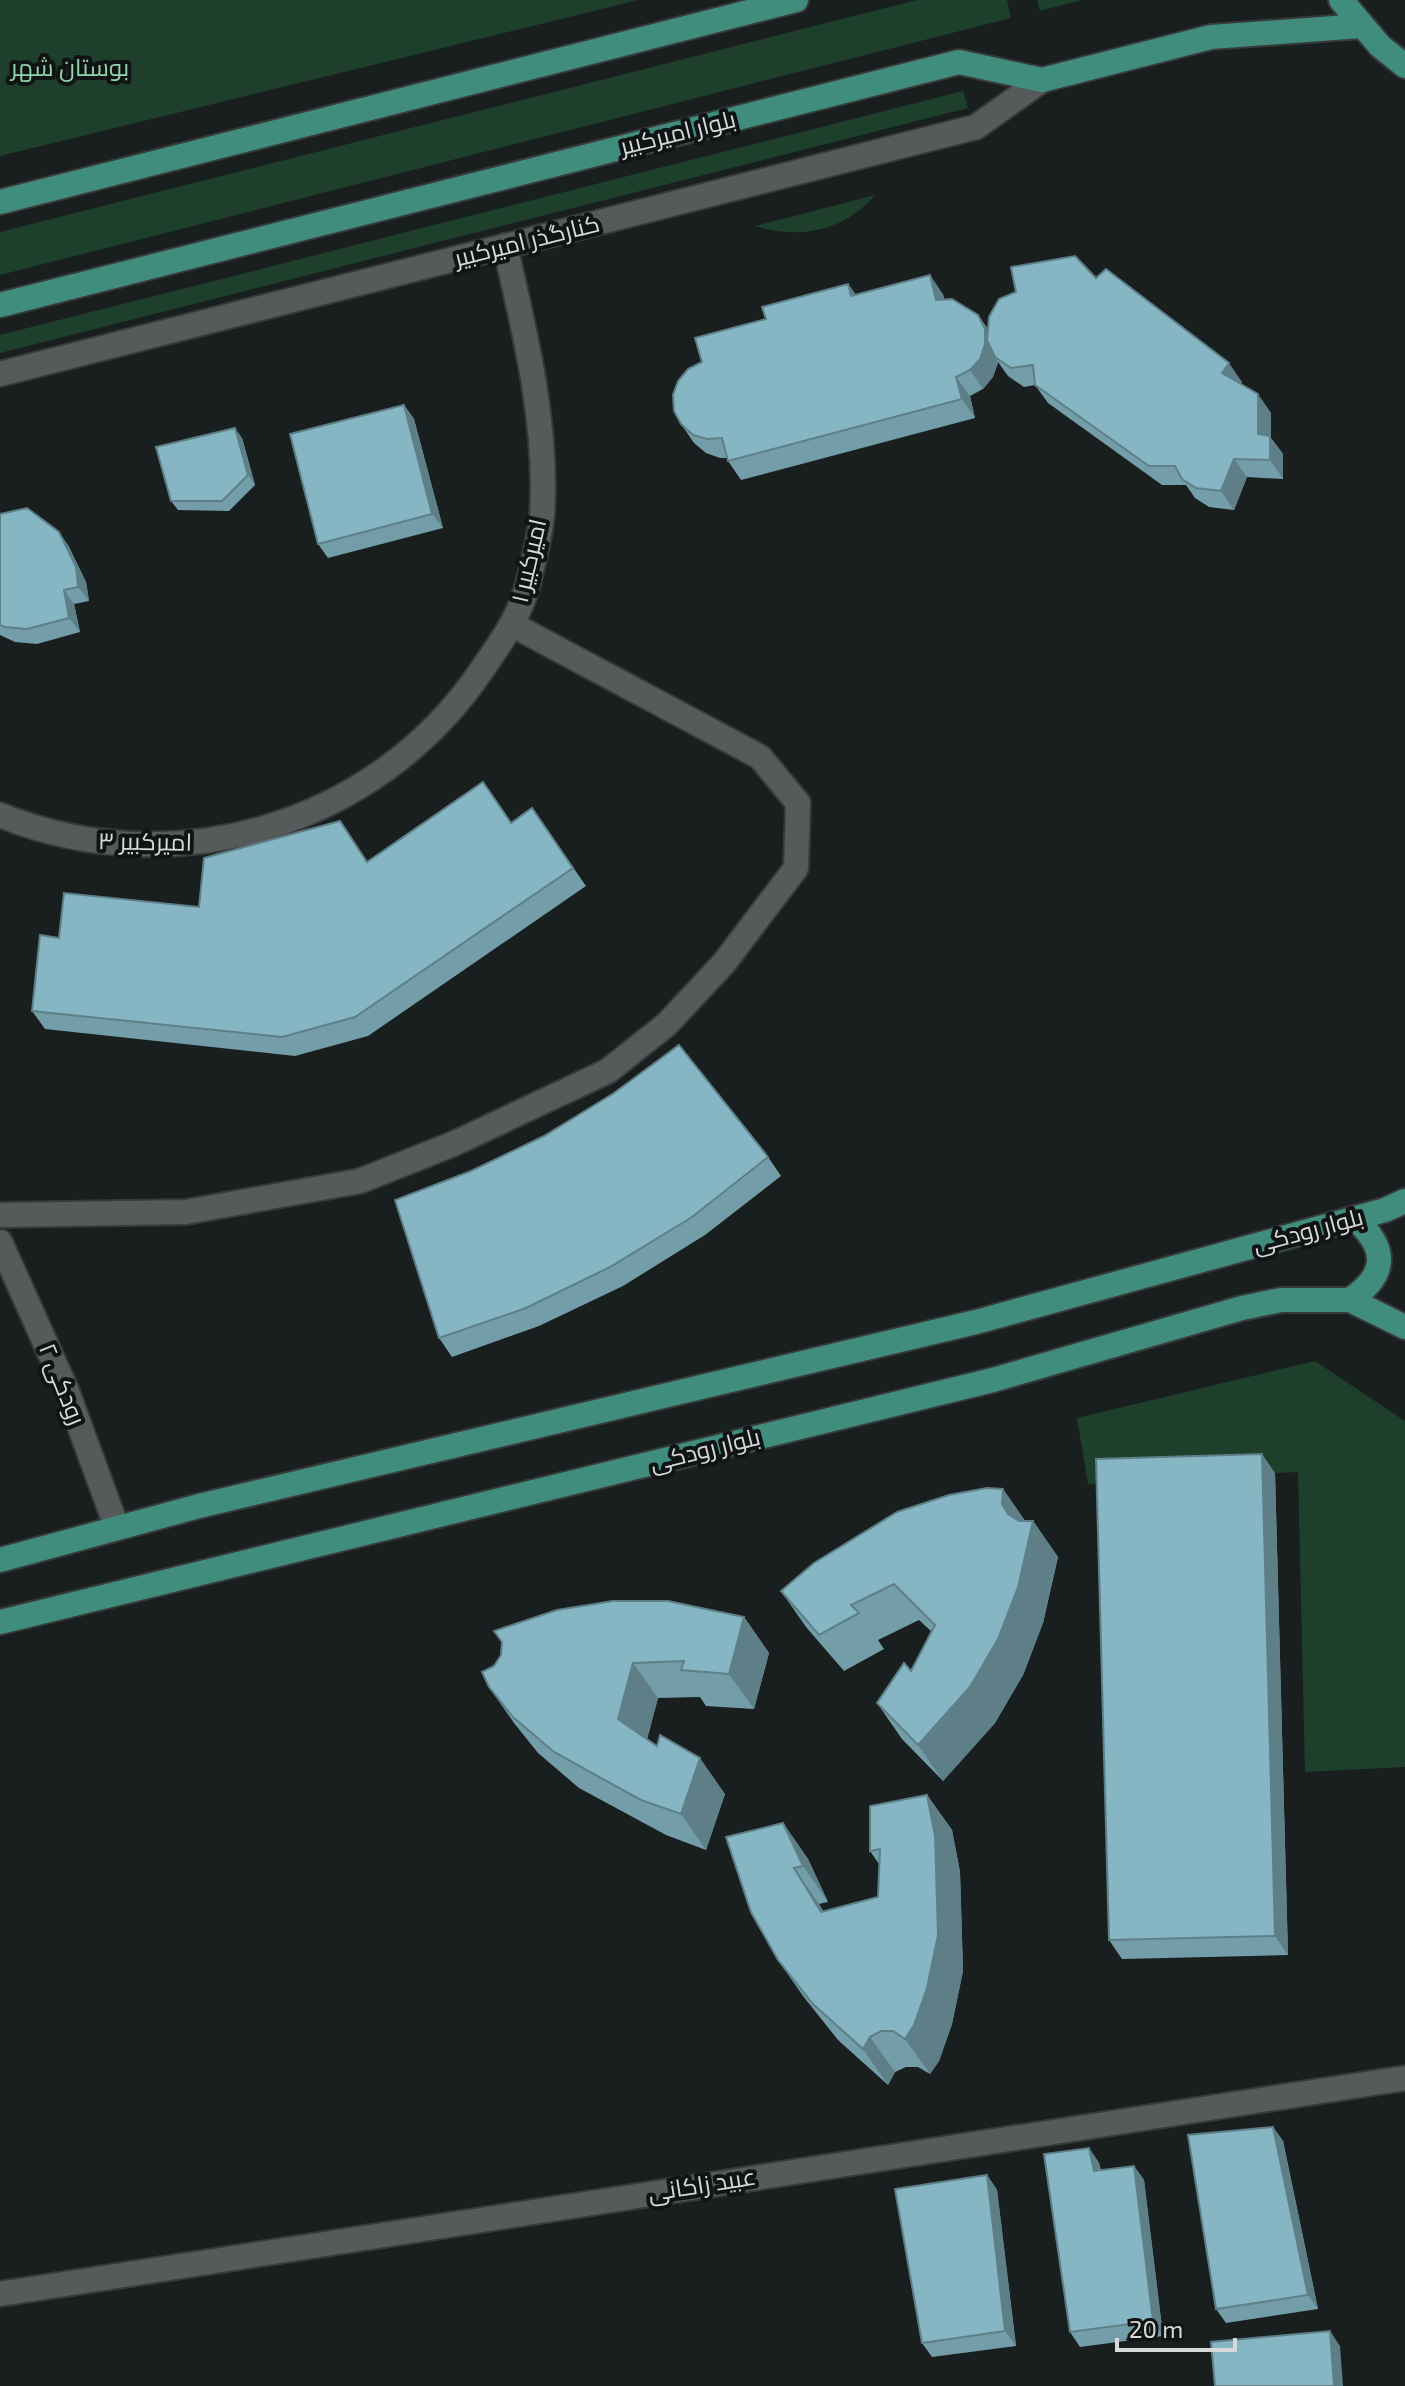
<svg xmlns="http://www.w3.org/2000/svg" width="1405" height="2386" font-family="'Exo 2',Cairo,sans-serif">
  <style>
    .green { fill: #1e3f2c }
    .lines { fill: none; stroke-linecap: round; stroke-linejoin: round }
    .minor-casing { stroke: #373a3a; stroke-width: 28 }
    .major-casing { stroke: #373a3a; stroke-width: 28 }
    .minor { stroke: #555a5a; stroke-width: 24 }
    .major { stroke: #408d7e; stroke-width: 24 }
    .wall { fill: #739da8 }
    .shaded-wall { fill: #5e7f88 }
    .building { fill: #86b6c3; stroke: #5e7f88; stroke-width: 2 }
    .labels { text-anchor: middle; stroke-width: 8; stroke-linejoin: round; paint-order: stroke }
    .park-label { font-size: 24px; fill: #94d3ac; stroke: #101414 }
    .street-label { font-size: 24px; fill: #d7dad9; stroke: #101414 }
  </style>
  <rect width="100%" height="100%" fill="#191e1e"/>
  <g class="green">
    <path d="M0,0H639L0,156Z"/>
    <path d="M917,0H1007L1011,18L0,275V232Z"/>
    <path d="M1037,0H1082L1040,11Z"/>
    <path d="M963,91L968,108L0,353V335Z"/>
    <path d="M875,195C845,231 798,240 755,226Z"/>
    <path d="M1315,1361L1405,1421V1767L1305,1772L1298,1472L1088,1484L1077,1418Z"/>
  </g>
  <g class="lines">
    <g class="minor-casing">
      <g id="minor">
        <path d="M0,374L976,127L1042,80"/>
        <path d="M0,815C173,885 375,827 481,671C501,642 521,615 529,580C534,559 540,536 542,515C548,426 525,332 505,246"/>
        <path d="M0,1215L186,1212L360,1181L453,1144L608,1071L667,1024L724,963L796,868L798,803L760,757L513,625"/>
        <path d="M0,1242L66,1389L117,1528"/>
        <path d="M0,2294L1405,2078"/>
      </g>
    </g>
    <g class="major-casing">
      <g id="major">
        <path d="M1341,0L1380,46L1405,66"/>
        <path d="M0,202L796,0"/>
        <path d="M0,305L959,62L1042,80L1211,37L1361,26"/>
        <path d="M1350,1300C1388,1274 1388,1248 1354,1218"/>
        <path d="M0,1560L199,1506L976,1322L1385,1210L1405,1201"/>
        <path d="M0,1622L993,1380L1242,1308L1281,1300H1350L1405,1327"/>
      </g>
    </g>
    <use href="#minor" class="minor"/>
    <use href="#major" class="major"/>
  </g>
  <g class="wall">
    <path d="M1096,278L1242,382L1240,384L1271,413V438L1283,454V479L1247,477L1234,510L1209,507L1195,498L1186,485H1162L1048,403L1035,385L1024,387L1008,376L998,362L993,377L983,389L970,396L975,418L741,480L728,461L727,458H720L706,453L694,443L681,424L702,362L766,319L848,284L856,295L943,294L944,300L978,315L988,329Z"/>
    <path d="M404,405L414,419L443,528L328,558L318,544Z"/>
    <path d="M242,438L255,485L229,511L178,510L171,501Z"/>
    <path d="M0,514L59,532L69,547L86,582L89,601L74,604L80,632L37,644L15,642L0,635Z"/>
    <path d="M532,808L586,886L368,1036L295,1056L45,1029L32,1011L59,938L199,907L368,862L511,823Z"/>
    <path d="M768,1157L781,1176L705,1235L623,1286L539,1326L452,1357L439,1338Z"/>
    <path d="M1275,1473L1288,1955L1122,1959L1109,1940Z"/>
    <path d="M1003,1489L1025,1521H1033L1058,1557L1043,1623L1023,1675L995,1723L943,1781L902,1739L877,1703L911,1671L932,1632L919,1620L878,1640L884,1649L844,1671L806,1627L781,1591Z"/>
    <path d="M744,1617L769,1653L754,1709L706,1706L700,1697L658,1698L647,1739L725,1794L706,1850L666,1835L579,1788L538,1753L514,1723L489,1687Z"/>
    <path d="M927,1795L952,1830L960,1872L963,1971L952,2024L939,2061L930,2074L918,2067H906L895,2072L888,2085L838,2040L803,1996L778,1960L783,1823L808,1859L828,1902L819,1904L823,1911L878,1897L879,1864L870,1851Z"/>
    <path d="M1273,2127L1283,2141L1318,2309L1226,2323L1216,2309Z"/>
    <path d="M1089,2148L1099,2163L1101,2170L1134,2166L1144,2180L1163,2336L1080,2347L1070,2332Z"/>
    <path d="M987,2175L997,2190L1016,2346L932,2357L922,2343Z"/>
  </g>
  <g class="shaded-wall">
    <path d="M930,275L943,294L949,319L936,300Z"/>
    <path d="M848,284L861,302L851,296Z"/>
    <path d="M978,315L991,333L995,357L998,363L993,377L983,389L970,370Z"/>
    <path d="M1229,363L1242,382L1235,392L1222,373Z"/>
    <path d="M956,377L970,396L975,418L962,399Z"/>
    <path d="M1258,394L1271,413V438L1283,454V479L1270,460L1258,434Z"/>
    <path d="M404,405L414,419L443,528L432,514Z"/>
    <path d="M235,428L242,438L255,485L248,475Z"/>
    <path d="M1234,459L1247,477L1234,510L1221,491Z"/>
    <path d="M59,532L69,547L86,582L89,601L78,587Z"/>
    <path d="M64,590L74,604L80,632L69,618Z"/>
    <path d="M1262,1454L1275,1473L1288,1955L1275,1936Z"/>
    <path d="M1003,1489L1028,1525L1033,1521L1058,1557L1043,1623L1023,1675L995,1723L943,1781L918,1745L1008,1514L1002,1504Z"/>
    <path d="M744,1617L769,1653L754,1709L729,1674Z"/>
    <path d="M633,1663L658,1698L643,1755L618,1719Z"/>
    <path d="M700,1758L725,1794L706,1850L681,1814Z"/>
    <path d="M927,1795L952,1830L960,1872L963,1971L952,2024L939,2061L930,2074L905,2039Z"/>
    <path d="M783,1823L808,1859L828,1902L803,1866Z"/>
    <path d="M794,1868L819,1904L846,1948L821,1912Z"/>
    <path d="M870,2037L895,2072L888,2085L863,2049Z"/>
    <path d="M1273,2127L1283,2141L1318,2309L1308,2295Z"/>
    <path d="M1089,2148L1099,2163L1104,2185L1094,2171Z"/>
    <path d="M1134,2166L1144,2180L1163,2336L1153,2321Z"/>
    <path d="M987,2175L997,2190L1016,2346L1005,2331Z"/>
    <path d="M1330,2331L1340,2346L1343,2386H1334Z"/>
  </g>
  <g class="building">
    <path d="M1075,256L1096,278L1106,269L1229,363L1222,373L1258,394V434L1270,436V460L1234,459L1221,491L1196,488L1182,479L1175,466H1149L1035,385L1033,365L1011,368L995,357L987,340L989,317L999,299L1016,292L1011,267Z"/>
    <path d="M930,275L936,300L952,299L978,315L985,329V344L980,359L970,370L956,377L962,399L728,461L722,438L707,439L693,435L681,424L674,411L673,395L678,381L688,369L702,362L695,338L766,319L762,307L848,284L851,296Z"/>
    <path d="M404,405L432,514L318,544L290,434Z"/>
    <path d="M235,428L248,475L222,501H171L156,447Z"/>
    <path d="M27,508L59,532L76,567L78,587L64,590L69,618L27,629L5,627L0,625V514Z"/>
    <path d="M483,782L511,823L532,808L573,868L355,1017L282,1037L32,1011L40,935L59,938L64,893L199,907L204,858L340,821L367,862Z"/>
    <path d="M679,1045L768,1157L692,1217L610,1267L526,1308L439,1338L395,1200L471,1171L544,1136L614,1093Z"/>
    <path d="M1262,1454L1275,1936L1109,1940L1096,1459Z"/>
    <path d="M987,1488L1003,1489L1002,1504L1008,1514L1019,1521H1033L1018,1587L998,1639L970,1687L918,1745L877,1703L904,1663L911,1671L935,1625L894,1584L851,1605L859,1613L819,1635L781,1591L814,1563L897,1512L949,1495Z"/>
    <path d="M613,1601H668L744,1617L729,1674L681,1670L684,1661L633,1663L618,1719L657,1746L660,1735L700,1758L681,1814L641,1800L554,1752L513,1717L489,1687L482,1672L494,1666L501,1655L502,1642L494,1631L557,1610Z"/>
    <path d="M927,1795L935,1836L938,1935L927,1988L914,2025L905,2039L893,2031H881L870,2037L863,2049L813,2004L778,1960L751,1912L726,1837L783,1823L803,1866L794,1868L821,1912L878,1897L880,1849L870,1851V1806Z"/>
    <path d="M1273,2127L1308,2295L1216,2309L1188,2135Z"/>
    <path d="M1089,2148L1094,2171L1134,2166L1153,2321L1070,2332L1044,2154Z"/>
    <path d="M987,2175L1005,2331L922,2343L895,2189Z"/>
    <path d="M1330,2331L1334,2386H1215L1211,2342Z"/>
  </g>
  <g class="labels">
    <g class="park-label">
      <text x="70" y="76">بوستان شهر</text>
    </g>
    <g class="street-label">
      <text transform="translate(678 133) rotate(-14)" y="8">بلوار امیرکبیر</text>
      <text transform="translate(527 241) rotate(-14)" y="8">کنارگذر امیرکبیر</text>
      <text transform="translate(529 561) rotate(-77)" y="8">امیرکبیر ۱</text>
      <text transform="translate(145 842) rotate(1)" y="8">امیرکبیر ۳</text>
      <text transform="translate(1308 1231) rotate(-15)" y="8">بلوار رودکی</text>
      <text transform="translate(62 1384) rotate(68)" y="8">رودکی ۲</text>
      <text transform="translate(705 1450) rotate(-14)" y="8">بلوار رودکی</text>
      <text transform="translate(702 2185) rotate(-9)" y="8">عبید زاکانی</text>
    </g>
  </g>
  <path d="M1117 2338v12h118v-12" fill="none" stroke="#d7dad9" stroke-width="4"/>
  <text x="1129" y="2338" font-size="24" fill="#d7dad9" stroke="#101414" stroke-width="6" paint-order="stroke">20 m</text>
</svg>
